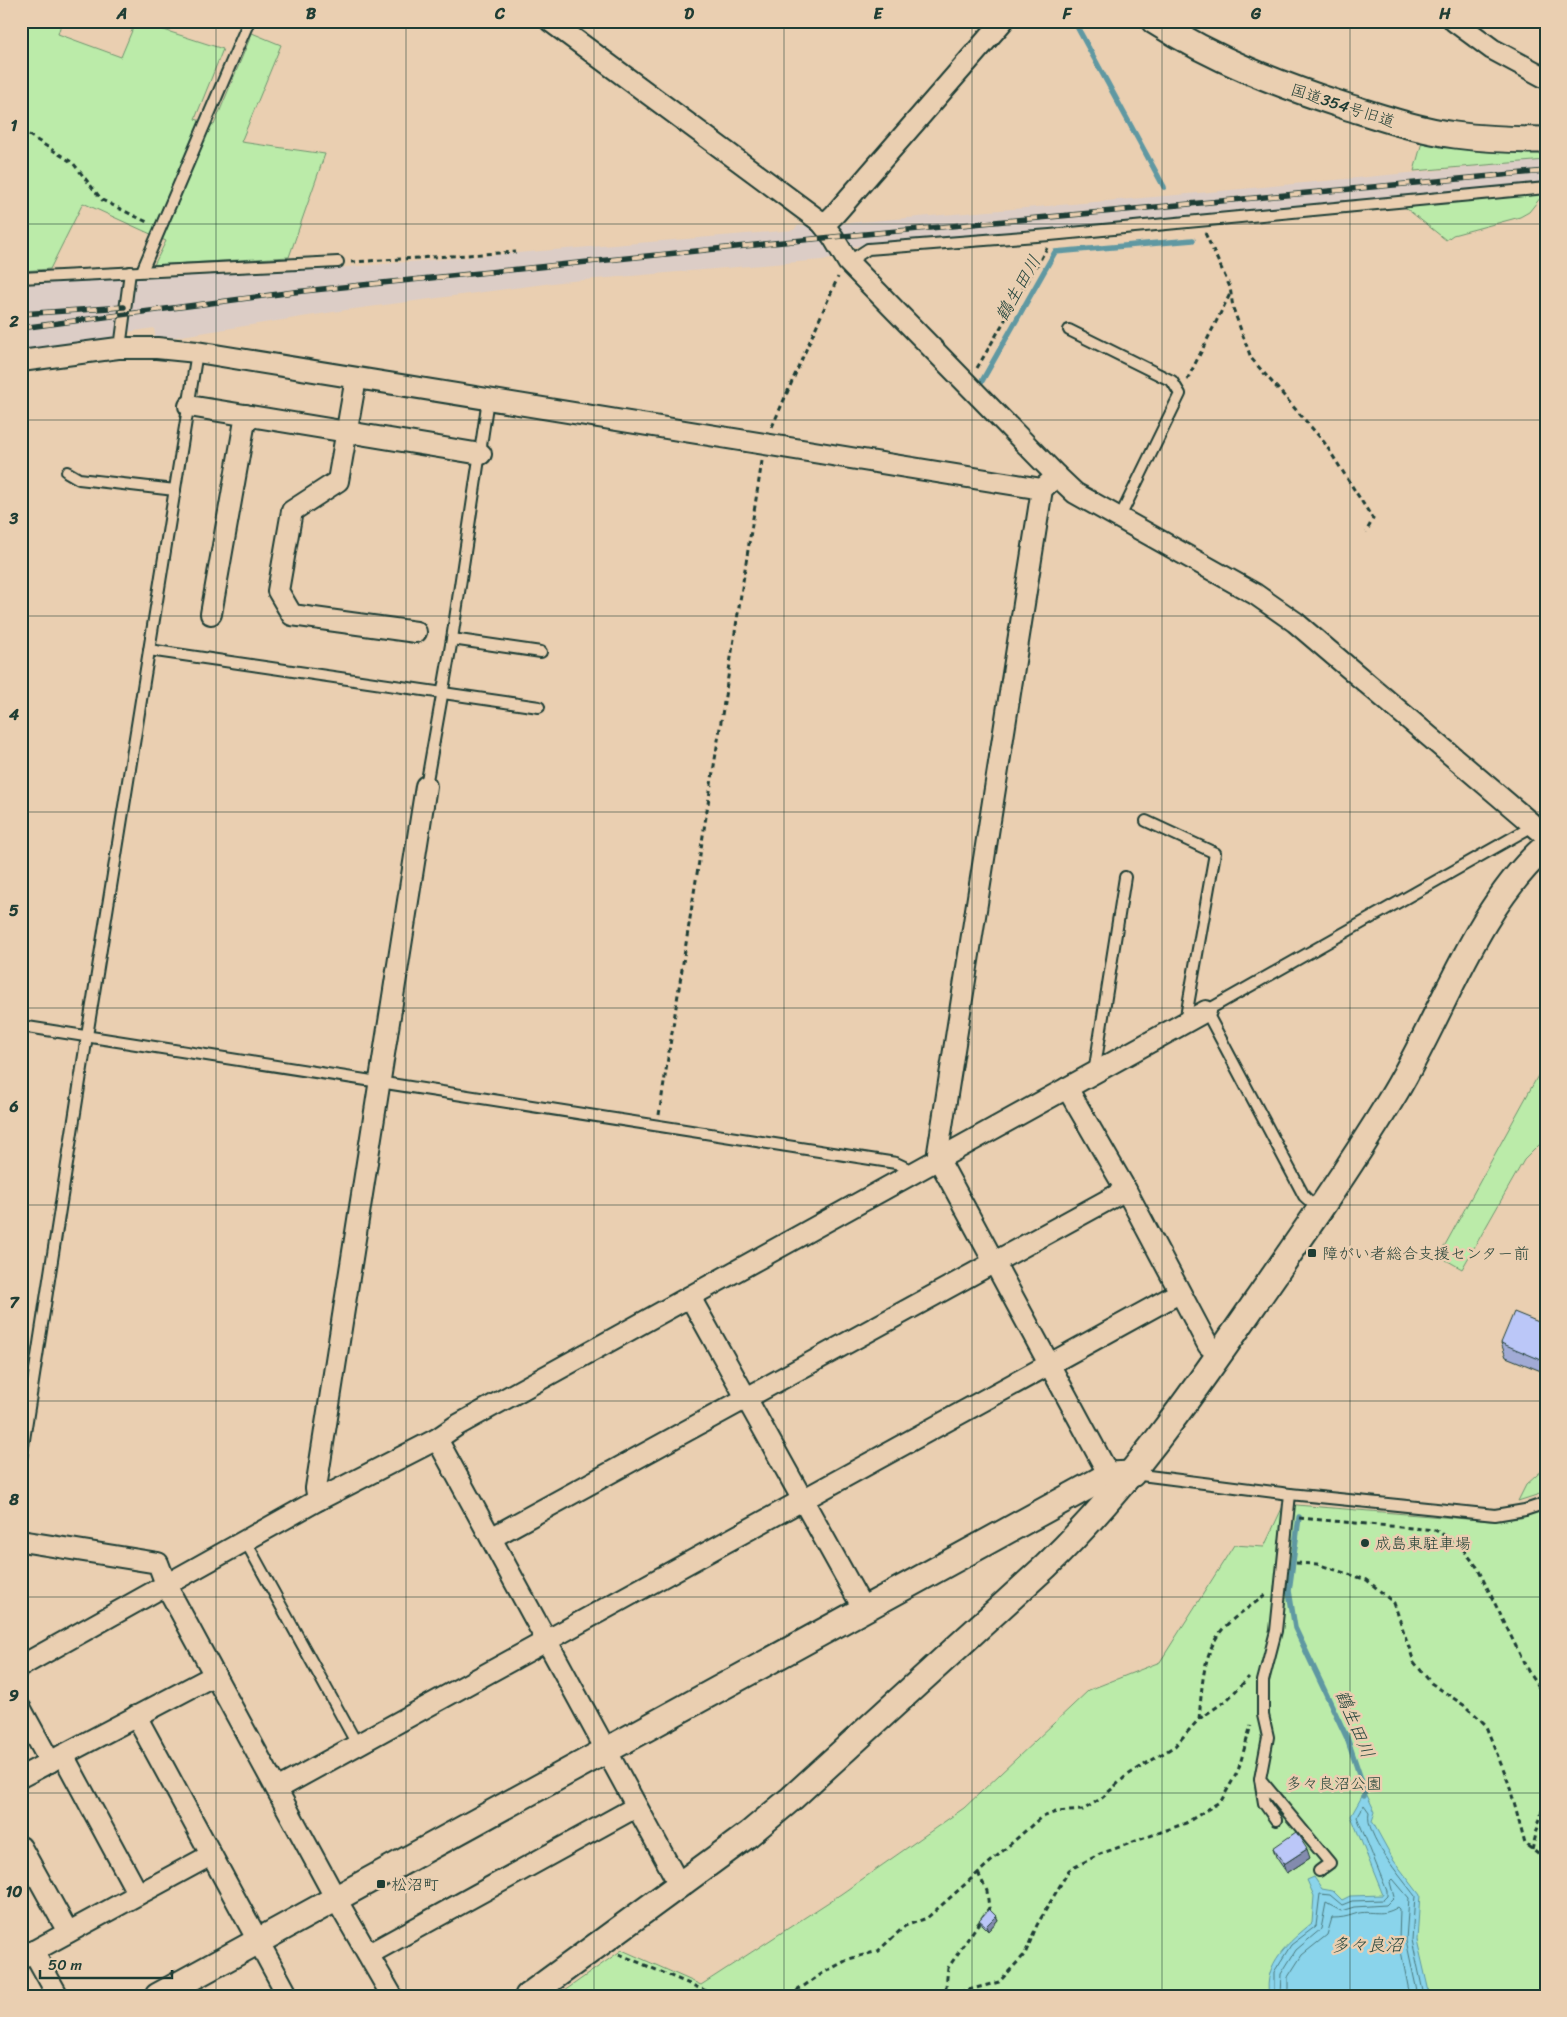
<svg xmlns="http://www.w3.org/2000/svg" width="1567" height="2017" font-family="Sriracha,'Klee One',sans-serif">
  <style>
    .built { fill: #dccdc6 }
    .green { fill: #bbeba9; stroke: #6d946e }
    .water { fill: #8ad4eb; stroke: #5f98a2 }
    .lines { fill: none; stroke-linecap: round; stroke-linejoin: round }
    .shore { stroke: #4a797d; stroke-width: 1 }
    .stream { stroke: #5f98a2; stroke-width: 5.5 }
    .service-casing { stroke: #1f3d34; stroke-width: 14 }
    .minor-casing { stroke: #1f3d34; stroke-width: 24 }
    .tertiary-casing { stroke: #1f3d34; stroke-width: 29 }
    .path { stroke: #1f3d34; stroke-width: 3; stroke-dasharray: 5 4; stroke-linecap: butt }
    .service { stroke: #eacfb1; stroke-width: 10 }
    .minor { stroke: #eacfb1; stroke-width: 20 }
    .tertiary { stroke: #eacfb1; stroke-width: 25 }
    .rail-casing { stroke: #1f3d34; stroke-width: 5.5 }
    .rail { stroke: #eacfb1; stroke-width: 4; stroke-dasharray: 11; stroke-linecap: butt }
    .wall { fill: #a1abd5; stroke: #1f3d34 }
    .shaded-wall { fill: #838bae; stroke: #1f3d34 }
    .building { fill: #bbc7f8; stroke: #1f3d34 }
    .grid { fill: none; stroke: #1f3d34; stroke-width: 1; stroke-opacity: 0.55 }
    .poi-dot { fill: #1f3d34; stroke: #eacfb1; stroke-width: 2 }
    .labels { text-anchor: middle; stroke-width: 5; stroke-linejoin: round; paint-order: stroke }
    .street-label { font-size: 16px; fill: #1f3d34; stroke: #eacfb1 }
    .poi-label { font-size: 16px; fill: #1f3d34; stroke: #eacfb1; text-anchor: start }
    .park-label { font-size: 16px; fill: #27463a; stroke: #eacfb1 }
    .water-label { font-size: 18px; font-style: italic; fill: #24453d; stroke: #eacfb1 }
    .neatline { fill: none; stroke: #1f3d34; stroke-width: 2 }
    .grid-label { font-size: 16px; text-anchor: middle; font-weight: bold; fill: #1f3d34 }
  </style>
  <rect width="100%" height="100%" fill="#eacfb1"/>
  <filter id="ink" filterUnits="userSpaceOnUse"><feTurbulence type="fractalNoise" baseFrequency=".02" numOctaves="2"/><feDisplacementMap in="SourceGraphic" scale="10" xChannelSelector="R" yChannelSelector="G"/><feConvolveMatrix kernelMatrix="1 2 1 2 8 2 1 2 1" color-interpolation-filters="sRGB"/></filter>
  <g filter="url(#ink)">
    <g class="built">
      <path d="M1546,160V183L847,247L836,224L1188,194Z"/>
      <path d="M811,225L831,246L833,259L560,282L346,310L156,340L154,328L128,332L126,321L128,302L136,279L336,268L794,230L797,226Z"/>
      <path d="M120,279L124,287L117,326V338L21,356V285Z"/>
    </g>
    <g class="green">
      <path d="M21,21H62L58,34L121,57L136,21L223,49L195,119L214,125L252,33L281,45L241,142L325,154L289,257L154,265L166,241L83,203L50,269L21,271Z"/>
      <path d="M1422,142L1546,152V160L1414,171Z"/>
      <path d="M1545,192L1529,212L1520,217L1453,235L1446,240L1402,205Z"/>
      <path d="M1546,1061V1138L1524,1160L1462,1269L1439,1256Z"/>
      <path d="M1546,1467V1492L1518,1501L1526,1485Z"/>
      <path d="M1284,1504L1491,1521L1521,1518L1546,1509V1996H557L622,1950L701,1985L841,1894L964,1808L1089,1690L1160,1662L1234,1545L1264,1547Z"/>
    </g>
    <path class="water" d="M1365,1791L1375,1812L1372,1821L1394,1861L1420,1895L1417,1940L1430,1996H1269C1263,1963 1289,1942 1312,1923L1314,1896L1307,1880L1314,1877L1322,1889L1333,1891L1342,1900L1350,1896L1383,1895L1351,1816Z"/>
    <g class="lines">
      <g class="shore">
        <path d="M1274,1996V1972L1291,1945L1316,1926L1320,1894L1330,1895L1342,1905L1352,1901L1383,1900L1387,1896V1891L1357,1817L1364,1805L1369,1812C1364,1835 1401,1877 1415,1896L1412,1940L1424,1996"/>
        <path d="M1280,1996L1281,1974L1296,1950L1321,1929L1326,1903L1341,1911L1354,1907L1386,1905L1394,1897L1390,1882L1393,1879L1409,1898L1406,1940L1418,1996"/>
        <path d="M1288,1996V1977L1302,1955L1327,1935L1332,1918C1341,1918 1346,1917 1355,1914C1371,1909 1381,1918 1398,1907L1400,1909L1399,1941L1410,1996"/>
      </g>
      <g class="stream">
        <path d="M1074,21L1164,187"/>
        <path d="M982,381L1055,252L1193,240"/>
        <path d="M1299,1517L1289,1591L1295,1628L1347,1738L1365,1791L1364,1796"/>
      </g>
      <g class="service-casing">
        <g id="service">
          <path d="M848,262L868,249L1050,235L1546,188"/>
          <path d="M142,271L249,21"/>
          <path d="M21,278L338,262"/>
          <path d="M1069,330L1172,381L1180,394L1119,519"/>
          <path d="M120,348L130,272"/>
          <path d="M67,472L79,479L175,490"/>
          <path d="M452,639L541,652"/>
          <path d="M149,650L539,707"/>
          <path d="M426,786L452,639L488,399"/>
          <path d="M1146,821L1215,853L1185,1022"/>
          <path d="M21,1026L896,1163L915,1172"/>
          <path d="M1094,1073L1125,877"/>
          <path d="M1319,1210L1304,1196L1206,1011L1533,826"/>
          <path d="M21,1459L87,1036L197,352"/>
          <path d="M1133,1474L1290,1494L1495,1515L1525,1510L1546,1503"/>
          <path d="M1290,1494L1276,1631L1263,1681V1715L1268,1737L1260,1779L1330,1863L1319,1871"/>
          <path d="M246,1542L358,1746"/>
          <path d="M1260,1779L1264,1803L1276,1820"/>
        </g>
      </g>
      <g class="minor-casing">
        <g id="minor">
          <path d="M550,21L821,222L833,237L848,262L1057,476L1075,493L1255,594L1295,622L1546,836"/>
          <path d="M1454,21L1492,49L1546,78"/>
          <path d="M821,222L829,220L835,214L1003,21"/>
          <path d="M21,361L118,348H157L197,352L1042,489L1057,476"/>
          <path d="M356,378L338,481L292,511L278,591L292,615L416,632"/>
          <path d="M189,406L481,454"/>
          <path d="M1042,489L938,1152L939,1160L1109,1475"/>
          <path d="M211,614L246,415"/>
          <path d="M1067,1088L1126,1190L1208,1345L1219,1355"/>
          <path d="M690,1297L864,1610"/>
          <path d="M437,1439L680,1886"/>
          <path d="M318,1500L316,1488L426,786"/>
          <path d="M491,1538L1126,1190"/>
          <path d="M21,1541L158,1563L167,1587L336,1899L392,1996"/>
          <path d="M21,1666L318,1500L437,1439L456,1426L1206,1011"/>
          <path d="M21,1709L50,1762"/>
          <path d="M136,1716L288,1996"/>
          <path d="M63,1755L138,1894"/>
          <path d="M21,1777L215,1675"/>
          <path d="M277,1789L1179,1293"/>
          <path d="M21,1847L68,1932"/>
          <path d="M33,1951L58,1996"/>
          <path d="M369,1954L636,1807"/>
          <path d="M21,1958L211,1855"/>
        </g>
      </g>
      <g class="tertiary-casing">
        <g id="tertiary">
          <path d="M1154,21C1215,60 1280,85 1348,107C1383,118 1418,130 1455,135C1485,139 1515,140 1546,140"/>
          <path d="M158,1996L1109,1475L1132,1474"/>
          <path d="M528,1996L749,1834L792,1798L1046,1566C1127,1488 1191,1396 1255,1303C1301,1237 1348,1170 1390,1101C1442,1018 1472,912 1546,846"/>
        </g>
      </g>
      <g class="path">
        <path d="M21,130L73,163L102,200L149,223"/>
        <path d="M1205,233L1230,287L1233,308L1251,358L1324,442L1373,519L1366,532"/>
        <path d="M351,262L516,252"/>
        <path d="M977,368L1047,248"/>
        <path d="M1187,380L1230,294"/>
        <path d="M772,427L838,277"/>
        <path d="M659,1115L762,461"/>
        <path d="M1299,1518L1435,1530L1459,1544L1477,1567L1530,1675L1546,1698"/>
        <path d="M1296,1563L1317,1564L1367,1580L1394,1603L1414,1662L1431,1683L1468,1708L1485,1724L1509,1784L1525,1844L1546,1860"/>
        <path d="M1199,1719C1202,1689 1202,1654 1222,1630C1234,1616 1253,1605 1267,1594"/>
        <path d="M1532,1850L1546,1795"/>
        <path d="M978,1873L987,1891L989,1908L948,1968L945,1996L999,1982L1025,1954L1037,1925L1069,1870L1100,1854L1186,1823L1221,1801L1238,1771L1251,1725"/>
        <path d="M619,1954L718,1996"/>
        <path d="M789,1996L823,1973L849,1959L878,1951L905,1926L927,1918L1040,1818L1056,1812L1083,1810L1102,1798L1126,1776L1175,1746L1199,1719L1227,1700L1249,1677"/>
      </g>
      <use href="#service" class="service"/>
      <use href="#minor" class="minor"/>
      <use href="#tertiary" class="tertiary"/>
      <g class="rail-casing">
        <g id="rail">
          <path d="M21,314L124,307"/>
          <path d="M21,328L294,292L833,237L1546,171"/>
        </g>
      </g>
      <use href="#rail" class="rail"/>
    </g>
    <g class="wall">
      <path d="M1546,1325V1373L1506,1357L1501,1343Z"/>
      <path d="M1273,1848L1310,1858L1287,1873L1276,1857Z"/>
      <path d="M996,1916L998,1920L988,1931L981,1924L979,1920Z"/>
    </g>
    <g class="shaded-wall">
      <path d="M1307,1849L1310,1858L1287,1873L1284,1864Z"/>
      <path d="M996,1916L998,1920L988,1931L986,1926Z"/>
    </g>
    <g class="building">
      <path d="M1514,1312L1546,1325V1362L1501,1343Z"/>
      <path d="M1296,1832L1307,1849L1284,1864L1273,1848Z"/>
      <path d="M989,1909L996,1916L986,1926L979,1920Z"/>
    </g>
  </g>
  <path class="grid" d="M216,21V1996M406,21V1996M594,21V1996M784,21V1996M972,21V1996M1162,21V1996M1350,21V1996M21,224H1546M21,420H1546M21,616H1546M21,812H1546M21,1008H1546M21,1205H1546M21,1401H1546M21,1597H1546M21,1793H1546"/>
  <g class="poi-dot">
    <rect x="1307" y="1248" width="10" height="10" rx="2.5"/>
    <circle cx="1365" cy="1543" r="5"/>
    <rect x="376" y="1879" width="10" height="10" rx="2.5"/>
  </g>
  <g class="labels">
    <g class="street-label">
      <text transform="translate(1343 105) rotate(18)" y="6">国道354号旧道</text>
    </g>
    <g class="poi-label">
      <text x="1322" y="1259">障がい者総合支援センター前</text>
      <text x="1375" y="1549">成島東駐車場</text>
      <text x="391" y="1890">松沼町</text>
    </g>
    <g class="park-label">
      <text x="1334" y="1789">多々良沼公園</text>
    </g>
    <g class="water-label">
      <text transform="translate(1018 288) rotate(-60)" y="6">鶴生田川</text>
      <text transform="translate(1355 1724) rotate(67)" y="6">鶴生田川</text>
      <text x="1367" y="1951">多々良沼</text>
    </g>
  </g>
  <rect width="1567" height="2017" fill="none" stroke="#eacfb1" stroke-width="55"/>
  <path d="M40 1970v8h132v-8" fill="none" stroke="#1f3d34" stroke-width="2.5"/>
  <text x="48" y="1970" font-size="15" fill="#1f3d34" stroke="#eacfb1" stroke-width="4" paint-order="stroke">50 m</text>
  <rect x="28" y="28" width="1512" height="1962" class="neatline"/>
  <g class="grid-label">
    <text x="122" y="19">A</text>
    <text x="311" y="19">B</text>
    <text x="500" y="19">C</text>
    <text x="689" y="19">D</text>
    <text x="878" y="19">E</text>
    <text x="1067" y="19">F</text>
    <text x="1256" y="19">G</text>
    <text x="1445" y="19">H</text>
    <text x="14" y="131">1</text>
    <text x="14" y="327">2</text>
    <text x="14" y="524">3</text>
    <text x="14" y="720">4</text>
    <text x="14" y="916">5</text>
    <text x="14" y="1112">6</text>
    <text x="14" y="1308">7</text>
    <text x="14" y="1505">8</text>
    <text x="14" y="1701">9</text>
    <text x="14" y="1897">10</text>
  </g>
</svg>
